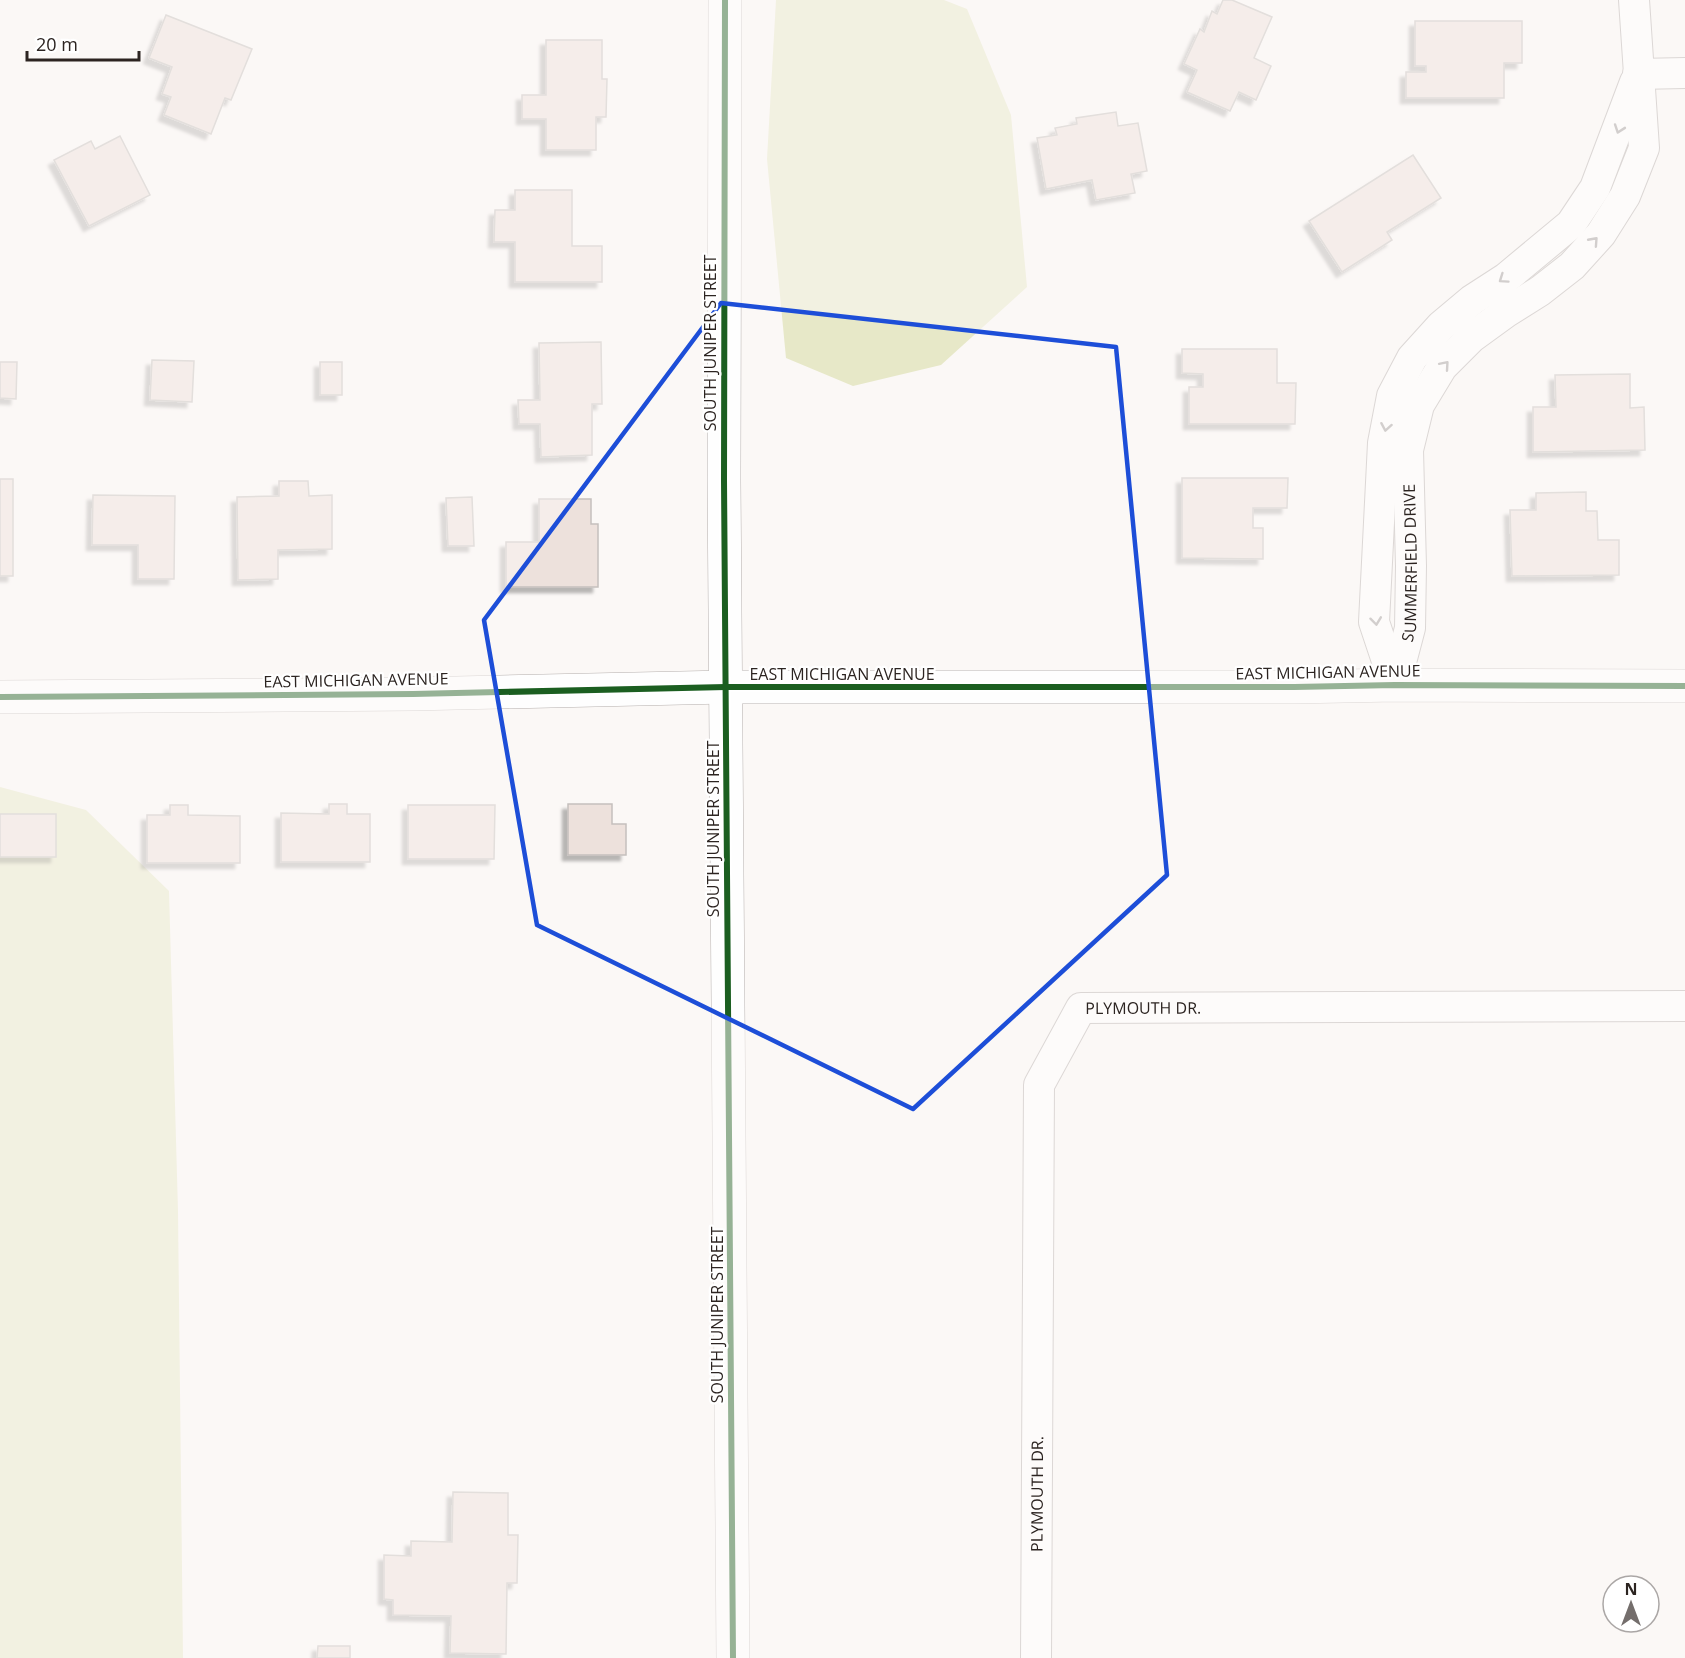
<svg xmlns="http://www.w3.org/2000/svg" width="1685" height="1658" font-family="'Open Sans',sans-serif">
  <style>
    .green { fill: #e7e8c8 }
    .building { fill: #ede1dc; stroke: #c5c0bd; stroke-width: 1.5; filter: url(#shadow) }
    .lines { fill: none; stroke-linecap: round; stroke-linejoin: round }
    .minor-casing { stroke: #b6b0ae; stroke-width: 32 }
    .tertiary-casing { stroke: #b6b0ae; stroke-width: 34 }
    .minor { stroke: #fefefe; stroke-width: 30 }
    .tertiary { stroke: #fefefe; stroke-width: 33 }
    .cycleway-casing { stroke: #fff; stroke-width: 10 }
    .cycleway { stroke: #1b5e20; stroke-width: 6 }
    .oneway { stroke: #a09c9b }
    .marked { fill: none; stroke: #1d4ed8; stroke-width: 4.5; stroke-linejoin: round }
    .labels { text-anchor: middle; stroke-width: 4.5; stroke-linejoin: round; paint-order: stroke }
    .street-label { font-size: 16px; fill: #2c2421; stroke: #fff }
  </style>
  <defs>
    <filter id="shadow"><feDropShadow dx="-5.5" dy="5.5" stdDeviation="1.5" flood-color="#0004"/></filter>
  </defs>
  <rect width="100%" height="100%" fill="#fbf8f6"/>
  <g class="green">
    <path d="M776,0H944L967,9L1011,115L1027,287L941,365L853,386L786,358L767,159Z"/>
    <path d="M0,787L86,810L169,891L178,1211L183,1658H0Z"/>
  </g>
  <g class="building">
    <path d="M1223,0H1232L1272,17L1254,58L1271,66L1256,100L1239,92L1230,111L1187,92L1197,70L1184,64L1200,29L1204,32L1212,11L1217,14Z"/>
    <path d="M166,15L252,49L231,100L225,98L211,134L164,115L171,97L162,94L172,67L149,58Z"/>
    <path d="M1415,21H1522V63H1504V98H1406V72H1426V66H1415Z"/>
    <path d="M546,40H602V79H607L606,117H596V150H546V119H522V95H546Z"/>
    <path d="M1116,112L1118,126L1138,123L1147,171L1131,174L1135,193L1096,200L1092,180L1046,189L1037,138L1057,135L1055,128L1077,124L1076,118Z"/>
    <path d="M120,136L150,195L89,226L54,160L91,141L95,149Z"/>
    <path d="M1413,155L1441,198L1387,232L1392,240L1342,272L1309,221Z"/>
    <path d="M515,190H572V246H602V282H515V242H494L495,210H515Z"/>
    <path d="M601,342L602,404H592V455L541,457L540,424H519L518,400H540L539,343Z"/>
    <path d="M1182,349H1277V383H1296L1295,424H1189V387H1203V374L1182,373Z"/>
    <path d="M152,360L194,361L192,402L150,400Z"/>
    <path d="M0,362H17L16,399L0,398Z"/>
    <rect x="320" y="362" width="22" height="33"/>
    <path d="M1630,374V408L1644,407L1645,450L1533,452V407H1556L1555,375Z"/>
    <path d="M1182,478H1288L1287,508H1253V528H1263V559L1182,558Z"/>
    <rect x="0" y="479" width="13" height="97"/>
    <path d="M279,481H308L309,496L332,495V549L278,550V579L238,580L237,497L279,496Z"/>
    <path d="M1586,492V511H1597L1598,540H1619V575L1512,576L1510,510H1536V493Z"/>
    <path d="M93,495L175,496L174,579H138V545H92Z"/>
    <path d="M472,497L474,546H448L446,498Z"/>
    <path d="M539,499H591V524H598V587H506V542H539Z"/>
    <path d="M329,804H347V814H370V862H281V813L329,814Z"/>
    <path d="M568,804H612V824H626V855H568Z"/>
    <path d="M170,805H188V815L240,816V863H147V815H170Z"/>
    <path d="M408,805H495L494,859H408Z"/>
    <rect x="0" y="814" width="56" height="43"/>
    <path d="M453,1492L508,1493V1535H518L517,1583H507L506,1654L450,1653L451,1616L393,1615V1600L384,1599V1555L411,1556V1541L452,1542Z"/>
    <path d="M318,1646H350V1658H317Z"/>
  </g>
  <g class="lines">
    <g class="minor-casing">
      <g id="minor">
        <path d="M1638,74L1685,73"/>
        <path id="s1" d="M1395,685L1410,628L1411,566L1408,450L1419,405L1442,367L1472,337L1505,313L1540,291L1572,266L1601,234L1625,196L1644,148L1634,0"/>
        <path d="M1395,685L1374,622L1383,443L1392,396L1412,358L1441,326L1472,300L1506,278L1571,224L1595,188L1635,82"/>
        <path id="s2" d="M1036,1658L1039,1085L1081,1008L1685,1006"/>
      </g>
    </g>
    <g class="tertiary-casing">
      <g id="tertiary">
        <path d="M725,0L724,480L733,1658"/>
        <path d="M0,697L413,694L726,687H1294L1395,685L1685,686"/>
      </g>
    </g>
    <use href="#minor" class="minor"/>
    <use href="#tertiary" class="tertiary"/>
    <g class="cycleway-casing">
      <g id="cycleway">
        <path d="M725,0L724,480L733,1658"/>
        <path d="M0,697L413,694L726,687H1294L1395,685L1685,686"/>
      </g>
    </g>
    <use href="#cycleway" class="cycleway"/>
  </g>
  <defs><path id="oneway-chevron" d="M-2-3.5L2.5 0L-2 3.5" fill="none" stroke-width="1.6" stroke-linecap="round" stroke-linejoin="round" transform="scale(1.5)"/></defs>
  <g class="oneway">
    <use href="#oneway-chevron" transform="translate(1619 129) rotate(109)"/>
    <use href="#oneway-chevron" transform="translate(1594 241) rotate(-48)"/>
    <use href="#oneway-chevron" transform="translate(1503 279) rotate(145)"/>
    <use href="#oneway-chevron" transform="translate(1445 365) rotate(-49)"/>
    <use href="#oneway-chevron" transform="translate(1386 427) rotate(100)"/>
    <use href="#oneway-chevron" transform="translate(1376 621) rotate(83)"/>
  </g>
  <path d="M0 0H1685V1658H0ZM721,303L1116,347L1167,875L913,1109L537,925L484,620Z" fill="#fbf8f6" fill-opacity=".55" fill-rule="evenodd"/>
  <path class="marked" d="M721,303L1116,347L1167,875L913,1109L537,925L484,620Z"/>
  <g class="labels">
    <g class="street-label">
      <text transform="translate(710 343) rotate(-90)" y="6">SOUTH JUNIPER STREET</text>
      <text dy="6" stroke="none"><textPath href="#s1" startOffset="124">SUMMERFIELD DRIVE</textPath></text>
      <text transform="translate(1328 672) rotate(-1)" y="6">EAST MICHIGAN AVENUE</text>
      <text x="842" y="680">EAST MICHIGAN AVENUE</text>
      <text transform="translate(356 680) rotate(-1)" y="6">EAST MICHIGAN AVENUE</text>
      <text transform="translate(713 829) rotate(-90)" y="6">SOUTH JUNIPER STREET</text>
      <text dy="6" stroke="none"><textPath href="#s2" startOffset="723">PLYMOUTH DR.</textPath></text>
      <text transform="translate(717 1315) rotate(-90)" y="6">SOUTH JUNIPER STREET</text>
      <text dy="6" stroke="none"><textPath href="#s2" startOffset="164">PLYMOUTH DR.</textPath></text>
    </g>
  </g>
  <g transform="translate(1631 1604)"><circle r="28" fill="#ffffff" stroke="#aba7a6" stroke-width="1.5"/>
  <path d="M0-4.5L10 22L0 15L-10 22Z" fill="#746e6c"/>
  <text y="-9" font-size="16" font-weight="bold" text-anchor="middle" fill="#2c2421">N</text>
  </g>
  <path d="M27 51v9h112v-9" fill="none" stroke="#2c2421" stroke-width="3"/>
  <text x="36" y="51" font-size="18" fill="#2c2421" stroke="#ffffff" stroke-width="4.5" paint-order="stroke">20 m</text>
</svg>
